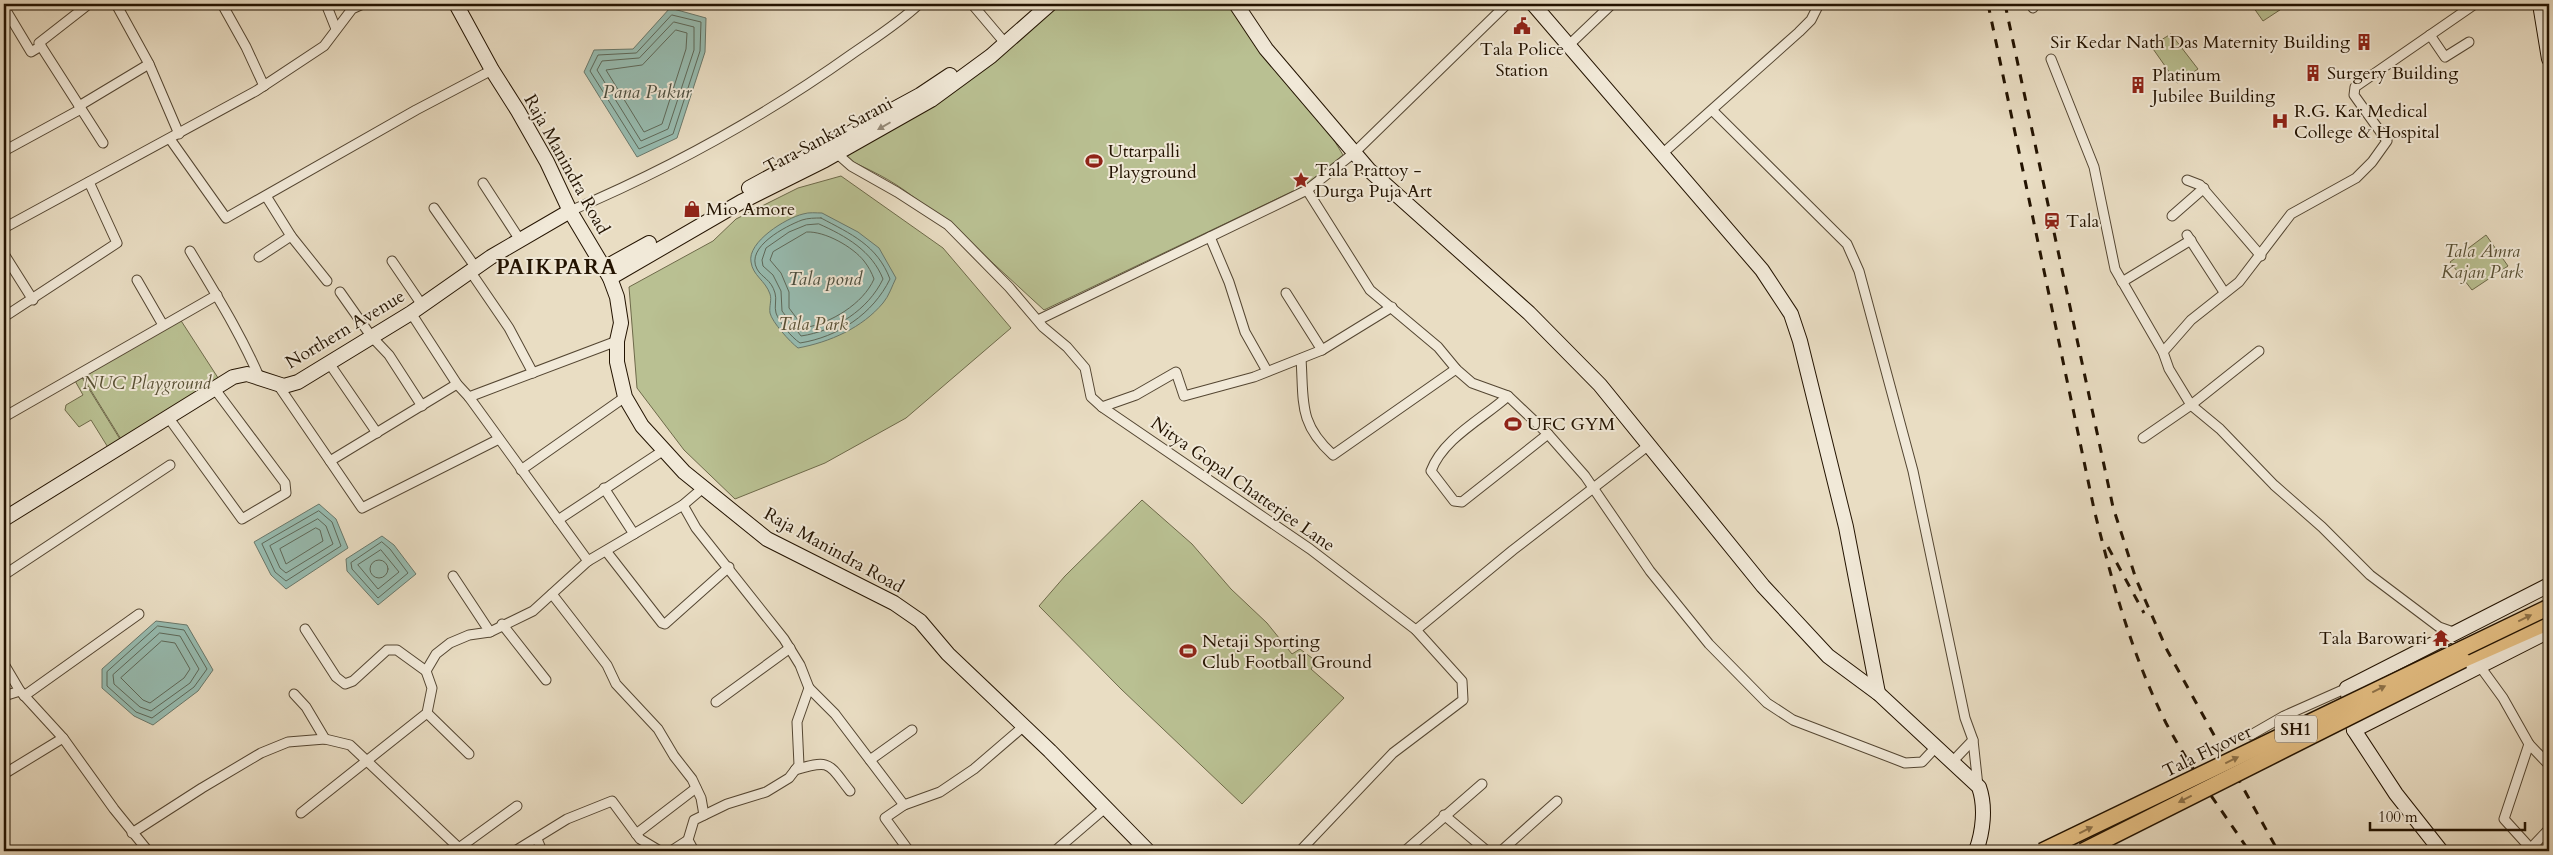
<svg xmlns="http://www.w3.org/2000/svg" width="2553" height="855" font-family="Cardo,serif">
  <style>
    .green { fill: #b9c092; stroke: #6e6a4a }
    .water { fill: #97bcb1; stroke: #69786b }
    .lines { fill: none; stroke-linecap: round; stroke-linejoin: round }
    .shore { stroke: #5d6859; stroke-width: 1 }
    .street-casing { stroke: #544632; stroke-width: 11 }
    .secondary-casing { stroke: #231301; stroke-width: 16 }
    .primary-casing { stroke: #231301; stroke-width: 18 }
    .street { stroke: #f1e9d8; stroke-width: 9 }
    .secondary { stroke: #f1e9d8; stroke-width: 14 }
    .primary { stroke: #e4be82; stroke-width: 15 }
    .rail { stroke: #231301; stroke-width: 3; stroke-dasharray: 9 9; stroke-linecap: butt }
    .primary-bridge-casing { stroke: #231301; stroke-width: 18; stroke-linecap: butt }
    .primary-bridge { stroke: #e4be82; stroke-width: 15 }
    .oneway { fill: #948977 }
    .oneway2 { fill: #8d7148 }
    .labels { text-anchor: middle; stroke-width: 4; stroke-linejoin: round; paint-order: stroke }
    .shield { fill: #f1e9d8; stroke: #615342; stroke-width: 1 }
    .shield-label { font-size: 16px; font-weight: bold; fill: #231301 }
    .poi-label { font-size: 18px; fill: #231301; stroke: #f1e9d8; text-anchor: start }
    .street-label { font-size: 18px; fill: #231301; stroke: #f1e9d8 }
    .park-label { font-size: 18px; font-style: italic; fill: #585034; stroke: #f1e9d8 }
    .water-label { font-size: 19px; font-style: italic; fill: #4c4e3f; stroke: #f1e9d8 }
    .district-label { font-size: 22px; font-weight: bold; letter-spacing: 1px; fill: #231301; stroke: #f1e9d8 }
  </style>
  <rect width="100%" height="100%" fill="#e9ddc3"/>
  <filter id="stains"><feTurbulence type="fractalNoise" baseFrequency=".004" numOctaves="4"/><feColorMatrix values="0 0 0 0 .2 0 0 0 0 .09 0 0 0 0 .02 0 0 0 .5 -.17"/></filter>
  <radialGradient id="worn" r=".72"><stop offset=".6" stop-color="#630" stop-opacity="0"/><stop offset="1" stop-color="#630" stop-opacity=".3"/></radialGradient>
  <g class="green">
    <path d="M1057,4H1229L1329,132L1343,155L1304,186L1044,310C999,269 954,225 904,190C883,175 859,165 836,154L860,140Z"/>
    <path d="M2251,4H2289L2263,21Z"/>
    <path d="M2171,34L2198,69L2177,83L2151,46Z"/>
    <path d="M841,176L943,248L1011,328L906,418L825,463L735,499L684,450L637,388L629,287L713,241L736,219L798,188Z"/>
    <path d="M2486,235L2508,266L2472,290L2450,262Z"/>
    <path d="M178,316L222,384L124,444L82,376Z"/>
    <path d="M81,376L123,444L109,449L91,420L79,427L65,410L66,405L83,395L74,379Z"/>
    <path d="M1142,500L1192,544L1231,589L1267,623L1292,654L1300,649L1316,661L1311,669L1344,698L1242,804L1121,689L1039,606L1065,576Z"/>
  </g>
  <g class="water">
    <path d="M670,8L706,18L705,52L677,138L637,157L584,72L594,50L633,49Z"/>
    <path d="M822,213L858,232L879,248L896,278C892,286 889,296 883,303C862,328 830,342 798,348C790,342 772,322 770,313C769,306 772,300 770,294C765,280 753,276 751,262C747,242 786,218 803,214C809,212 816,213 822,213Z"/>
    <path d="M319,504L336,519L348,548L286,589L271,575L254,542Z"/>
    <path d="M382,536L394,545L416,574L378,605L347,571L346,559Z"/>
    <path d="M156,621L187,625L213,670L198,691L153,725L134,716L102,688V669Z"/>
  </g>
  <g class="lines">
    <g class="shore">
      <path d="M672,15L701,22L700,51L673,134L639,149L590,71L598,55L636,53Z"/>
      <path d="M674,22L694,27V50L668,129L641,141L597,70L602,61L639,58Z"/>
      <path d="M676,30L687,33L686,49L662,124L644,132L606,70L642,65Z"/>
      <path d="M821,218C851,234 877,245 890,279C873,314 838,337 800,343C791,337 779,322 776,313C774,307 777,299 775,293C771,279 762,278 757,269C745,247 786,226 802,220C808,218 815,218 821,218Z"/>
      <path d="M819,224C846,236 872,251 883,279C868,310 835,331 801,336L782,311L781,291L773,275L763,266L762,260L766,248L789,232L806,225Z"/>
      <path d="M807,232C825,231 853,247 864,261C868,266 872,273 874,279C863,304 831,323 804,328L789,308V292L781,273L770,260L773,252Z"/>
      <path d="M319,511L332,522L341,546L286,581L275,572L262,544Z"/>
      <path d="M318,519L326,526L333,544L286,573L280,568L270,546Z"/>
      <path d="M316,528L320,530L323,541L286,564L280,549Z"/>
      <path d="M382,542L390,549L408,573L378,598L352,569L351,563Z"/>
      <path d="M381,550L399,572L378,589L358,565Z"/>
      <circle cx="379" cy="569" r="9"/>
      <path d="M158,626L184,630L207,669L194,687L152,718L136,712L107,686V672Z"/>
      <path d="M160,633L180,636L199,669L190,683L151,711L140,707L114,684L113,675Z"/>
      <path d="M162,641L175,643L190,669L184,678L150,703L143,700L121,678Z"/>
    </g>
    <g class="street-casing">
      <g id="street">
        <path d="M89,4L39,43L103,143"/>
        <path d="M116,4L149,64L179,134"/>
        <path d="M222,4L246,47L264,86"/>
        <path d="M326,4L336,29"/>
        <path d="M972,4L1005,43"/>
        <path d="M2032,4L2033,8"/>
        <path d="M4,7L31,52L41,46"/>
        <path d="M2430,35L2445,57L2469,42"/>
        <path d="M1569,45L1612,4"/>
        <path d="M2051,59L2094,167L2115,269L2163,352"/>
        <path d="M79,106L149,64"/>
        <path d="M1713,111L1847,244L1859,271L1913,471L1965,718L1973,740L1953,761"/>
        <path d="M170,139L226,218L416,110L492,70"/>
        <path d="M4,151L81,109"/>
        <path d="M834,151L851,166L897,192L948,225L1009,287L1043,327L1067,347L1085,368L1091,397L1102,407L1310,549L1416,630L1462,681L1463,700L1393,753L1300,851"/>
        <path d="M1662,154L1799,32L1811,20L1819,4"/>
        <path d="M2187,180L2200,185L2261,256"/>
        <path d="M483,183L520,240"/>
        <path d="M1307,190L1370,290L1438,347L1457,370L1472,383L1508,396L1548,434L1585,476L1650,571L1709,644L1767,703L1793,720L1905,763L1922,762L1936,747"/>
        <path d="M266,196L291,236L327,281"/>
        <path d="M434,208L476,268"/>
        <path d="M570,211C669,169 765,116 852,54C875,38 899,23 919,4"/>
        <path d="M2172,216L2204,188"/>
        <path d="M4,228L256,91L324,46L352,9L363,4"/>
        <path d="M2187,235L2224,292"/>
        <path d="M1210,237L1229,282L1245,332L1267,371"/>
        <path d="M190,251C215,293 241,334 260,379"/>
        <path d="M4,254L33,300"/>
        <path d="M259,257L291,236"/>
        <path d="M392,261L422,305"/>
        <path d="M470,271L509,328L533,373"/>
        <path d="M137,280L163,325"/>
        <path d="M2122,282L2191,240"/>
        <path d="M340,292L371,336L389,355L422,406"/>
        <path d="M1286,293L1322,350"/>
        <path d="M411,313L457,384L469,397L617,341"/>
        <path d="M4,317L117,243L89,182"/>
        <path d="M1038,320L1307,190L1354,153L1507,4"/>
        <path d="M1301,359C1304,402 1298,423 1333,455L1456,369"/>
        <path d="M329,363L377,433"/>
        <path d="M278,385L330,461L457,384"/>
        <path d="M1508,396C1484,418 1443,438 1431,471L1454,501L1462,502L1548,434"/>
        <path d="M469,397L588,561"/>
        <path d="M1102,407L1136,395L1176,372L1184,396L1254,377L1322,350L1392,307"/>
        <path d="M4,417L217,295"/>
        <path d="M168,417L242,519L286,493L285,483L214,388"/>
        <path d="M2143,438L2191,405L2259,351"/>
        <path d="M330,461L362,508L499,439"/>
        <path d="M521,470L625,397"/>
        <path d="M604,488L634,534"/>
        <path d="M683,505L696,528L784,639L800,665L809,688L797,722L799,765L789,778L766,792L727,804L694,820L688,840L694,851"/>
        <path d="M558,520L664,450"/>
        <path d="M606,551L662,623L665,624L729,567"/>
        <path d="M4,575L170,465"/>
        <path d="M453,576L490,632"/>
        <path d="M552,594L607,665L616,684L658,729L674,756L692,779L701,798L704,815"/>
        <path d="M502,624L546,680"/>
        <path d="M305,629L336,677L345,684L353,681L387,650H397L426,671"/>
        <path d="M1416,630L1513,550L1649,445"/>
        <path d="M2456,633L2439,627L2370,575L2322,527L2274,485L2220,429L2191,405L2169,369L2163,352L2191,320L2239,282L2291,214L2356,178L2372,162L2387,141L2354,95L2355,87L2475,4"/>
        <path d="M4,664L20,691L63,738L114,809L148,851"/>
        <path d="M2479,665L2503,698L2529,744L2504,819L2533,851"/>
        <path d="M809,688L835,714L904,805L885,818L909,851"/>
        <path d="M294,694L306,707L325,739"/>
        <path d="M4,696L20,691"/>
        <path d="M24,696L139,614"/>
        <path d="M716,702L790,648"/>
        <path d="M427,713L469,754"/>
        <path d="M2251,735L2284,716L2347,688"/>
        <path d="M1973,740L1978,786"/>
        <path d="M2529,744L2549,765"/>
        <path d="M870,760L912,730"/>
        <path d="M795,770C831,759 828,763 850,791"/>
        <path d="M4,774L63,738"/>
        <path d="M904,805L940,792L974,769L1024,726"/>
        <path d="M301,813L427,713L432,688L426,671L436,654L450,643L469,635L490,632L533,611L588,561L683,505L703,488"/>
        <path d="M1444,815L1487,851"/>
        <path d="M132,833L202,788L261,753L288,742L325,739L350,745L459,848V851"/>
        <path d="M636,834L696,788"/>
        <path d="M537,839L542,851"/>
        <path d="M459,848L517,806"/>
        <path d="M2530,849L2549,829"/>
        <path d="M515,851L567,819L612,801L640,839L660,851"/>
        <path d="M671,851L688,840"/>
        <path d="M1055,851L1105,808"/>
        <path d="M1405,851L1482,784"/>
        <path d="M1501,851L1557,801"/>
      </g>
    </g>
    <g class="secondary-casing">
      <g id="secondary">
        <path d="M456,4L492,70L518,111L547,162L570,211L610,278L617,297L621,323L617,341V362L625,397L642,426L684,472L767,539L894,603L920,621L948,654L1050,751L1148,851"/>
        <path d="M1236,4L1266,49L1369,170L1529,313L1600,385L1763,586L1828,656L1878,693L1979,787C1986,807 1983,832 1976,851"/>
        <path d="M1533,4L1762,270L1791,314L1800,341L1846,527L1878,693"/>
        <path d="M2540,4L2549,59"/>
        <path d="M749,188L920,95L950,75"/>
        <path d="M604,268L649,243"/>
        <path d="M610,278L741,202L825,160L931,100L991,56L1050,4"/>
        <path d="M4,519L233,377L247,374L284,386L298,382L411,313L491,257L570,211"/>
        <path d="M2354,730L2549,631"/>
        <path d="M2441,851L2396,794L2354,730L2347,688L2549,585"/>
      </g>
    </g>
    <g class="primary-casing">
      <path id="primary" d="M2463,660L2549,622"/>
    </g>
    <use href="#street" class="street"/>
    <use href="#secondary" class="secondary"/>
    <use href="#primary" class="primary"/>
    <g class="rail">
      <path d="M1988,4L2094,509C2112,582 2132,656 2166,723C2190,768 2221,809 2249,851"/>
      <path d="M2005,4L2113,507L2136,579L2167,650L2278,851"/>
      <path d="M2108,547L2144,613"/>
    </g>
    <g class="primary-bridge-casing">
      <g id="primary-bridge">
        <path d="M2042,851L2549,607"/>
        <path d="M2083,851L2463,660"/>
      </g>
    </g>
    <use href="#primary-bridge" class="primary-bridge"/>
  </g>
  <defs><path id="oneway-solid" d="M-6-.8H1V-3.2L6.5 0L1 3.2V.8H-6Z" transform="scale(1.25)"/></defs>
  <use class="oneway" href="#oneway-solid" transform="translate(884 126) rotate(150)"/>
  <g class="oneway2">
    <use href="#oneway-solid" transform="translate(2525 618) rotate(-26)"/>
    <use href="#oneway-solid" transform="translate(2379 689) rotate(-26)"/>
    <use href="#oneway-solid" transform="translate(2232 760) rotate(-26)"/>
    <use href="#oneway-solid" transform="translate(2185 799) rotate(153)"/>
    <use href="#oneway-solid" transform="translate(2086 830) rotate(-26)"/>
  </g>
  <defs>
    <g id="civic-bare" transform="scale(1.35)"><path d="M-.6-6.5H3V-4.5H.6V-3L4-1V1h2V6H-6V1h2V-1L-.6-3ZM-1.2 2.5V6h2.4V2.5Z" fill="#8f2418" stroke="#f1e9d8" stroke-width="2.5" paint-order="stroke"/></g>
    <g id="building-bare" transform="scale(1.35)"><path d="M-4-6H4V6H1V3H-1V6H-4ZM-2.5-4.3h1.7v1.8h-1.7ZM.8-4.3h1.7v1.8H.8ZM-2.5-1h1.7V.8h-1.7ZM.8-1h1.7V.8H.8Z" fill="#8f2418" stroke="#f1e9d8" stroke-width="2.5" paint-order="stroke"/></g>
    <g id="hospital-bare" transform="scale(1.35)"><path d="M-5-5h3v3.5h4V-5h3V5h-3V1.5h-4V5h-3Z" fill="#8f2418" stroke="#f1e9d8" stroke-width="2.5" paint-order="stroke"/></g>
    <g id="stadium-bare" transform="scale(1.35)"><path d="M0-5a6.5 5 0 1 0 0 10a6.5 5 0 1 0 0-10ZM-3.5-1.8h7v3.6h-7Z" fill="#8f2418" stroke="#f1e9d8" stroke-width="2.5" paint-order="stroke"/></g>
    <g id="sight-bare" transform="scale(1.35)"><path d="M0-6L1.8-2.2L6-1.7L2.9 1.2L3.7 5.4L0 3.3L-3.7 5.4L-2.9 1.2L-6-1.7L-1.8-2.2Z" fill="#8f2418" stroke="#f1e9d8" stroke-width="2.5" paint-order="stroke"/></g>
    <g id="shop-bare" transform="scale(1.35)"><path d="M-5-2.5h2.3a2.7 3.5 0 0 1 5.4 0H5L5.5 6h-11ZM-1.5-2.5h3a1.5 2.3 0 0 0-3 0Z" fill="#8f2418" stroke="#f1e9d8" stroke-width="2.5" paint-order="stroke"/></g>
    <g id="station-bare" transform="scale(1.35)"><path d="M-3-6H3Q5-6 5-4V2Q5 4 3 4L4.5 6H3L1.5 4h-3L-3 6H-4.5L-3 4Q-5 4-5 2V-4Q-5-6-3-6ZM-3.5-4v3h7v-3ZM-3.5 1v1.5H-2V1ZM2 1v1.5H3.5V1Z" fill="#8f2418" stroke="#f1e9d8" stroke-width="2.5" paint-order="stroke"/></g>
    <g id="temple-bare" transform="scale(1.35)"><path d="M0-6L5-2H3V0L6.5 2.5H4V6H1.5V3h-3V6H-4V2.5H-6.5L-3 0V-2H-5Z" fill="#8f2418" stroke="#f1e9d8" stroke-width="2.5" paint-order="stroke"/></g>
  </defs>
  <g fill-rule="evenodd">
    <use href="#civic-bare" x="1522" y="26"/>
    <use href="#building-bare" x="2364" y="42"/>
    <use href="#building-bare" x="2313" y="73"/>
    <use href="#building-bare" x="2138" y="85"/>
    <use href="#hospital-bare" x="2280" y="121"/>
    <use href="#stadium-bare" x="1094" y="161"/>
    <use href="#sight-bare" x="1301" y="180"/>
    <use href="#shop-bare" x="692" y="209"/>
    <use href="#station-bare" x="2052" y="221"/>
    <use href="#stadium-bare" x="1513" y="424"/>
    <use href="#temple-bare" x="2441" y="638"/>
    <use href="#stadium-bare" x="1188" y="651"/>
  </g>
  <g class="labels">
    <rect class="shield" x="2275" y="715.5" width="42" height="27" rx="4"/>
    <g class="shield-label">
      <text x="2296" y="735">SH1</text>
    </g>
    <g class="poi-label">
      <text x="2350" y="48" text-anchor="end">Sir Kedar Nath Das Maternity Building</text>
      <text x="1522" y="55" text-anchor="middle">Tala Police<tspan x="1522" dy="21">Station</tspan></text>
      <text x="2327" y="79">Surgery Building</text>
      <text x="2152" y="81">Platinum<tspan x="2152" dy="21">Jubilee Building</tspan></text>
      <text x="2294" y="117">R.G. Kar Medical<tspan x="2294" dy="21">College &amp; Hospital</tspan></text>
      <text x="1108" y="157">Uttarpalli<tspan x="1108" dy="21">Playground</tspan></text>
      <text x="1315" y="176">Tala Prattoy -<tspan x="1315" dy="21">Durga Puja Art</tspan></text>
      <text x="706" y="215">Mio Amore</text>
      <text x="2066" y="227">Tala</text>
      <text x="1527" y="430">UFC GYM</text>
      <text x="2427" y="644" text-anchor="end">Tala Barowari</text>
      <text x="1202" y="647">Netaji Sporting<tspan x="1202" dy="21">Club Football Ground</tspan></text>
    </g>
    <g class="street-label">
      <text transform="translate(828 135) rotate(-28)" y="6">Tara Sankar Sarani</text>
      <text transform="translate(567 164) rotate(61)" y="6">Raja Manindra Road</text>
      <text transform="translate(345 329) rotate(-31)" y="6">Northern Avenue</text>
      <text transform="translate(1243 484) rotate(35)" y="6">Nitya Gopal Chatterjee Lane</text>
      <text transform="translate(834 550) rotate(29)" y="6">Raja Manindra Road</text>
      <text transform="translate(2207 751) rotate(-26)" y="6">Tala Flyover</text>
    </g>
    <g class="park-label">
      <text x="2482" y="257">Tala Amra<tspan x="2482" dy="21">Kajan Park</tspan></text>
      <text x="813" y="330">Tala Park</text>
      <text x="147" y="389">NUC Playground</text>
    </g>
    <g class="water-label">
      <text x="647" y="98">Pana Pukur</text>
      <text x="825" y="285">Tala pond</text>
    </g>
    <g class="district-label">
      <text x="557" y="274">PAIKPARA</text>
    </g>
  </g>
  <rect width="2553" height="855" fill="none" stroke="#e9ddc3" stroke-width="20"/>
  <rect x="5" y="5" width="2543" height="845" fill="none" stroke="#231301" stroke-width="2.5"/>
  <rect x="10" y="10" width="2533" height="835" fill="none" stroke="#231301"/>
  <path d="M2370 822v8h155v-8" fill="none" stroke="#231301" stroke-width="2.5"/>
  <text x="2378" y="822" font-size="15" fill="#231301" stroke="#f1e9d8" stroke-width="4" paint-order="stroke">100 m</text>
  <rect width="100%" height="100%" filter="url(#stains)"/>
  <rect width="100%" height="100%" fill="url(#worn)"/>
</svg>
